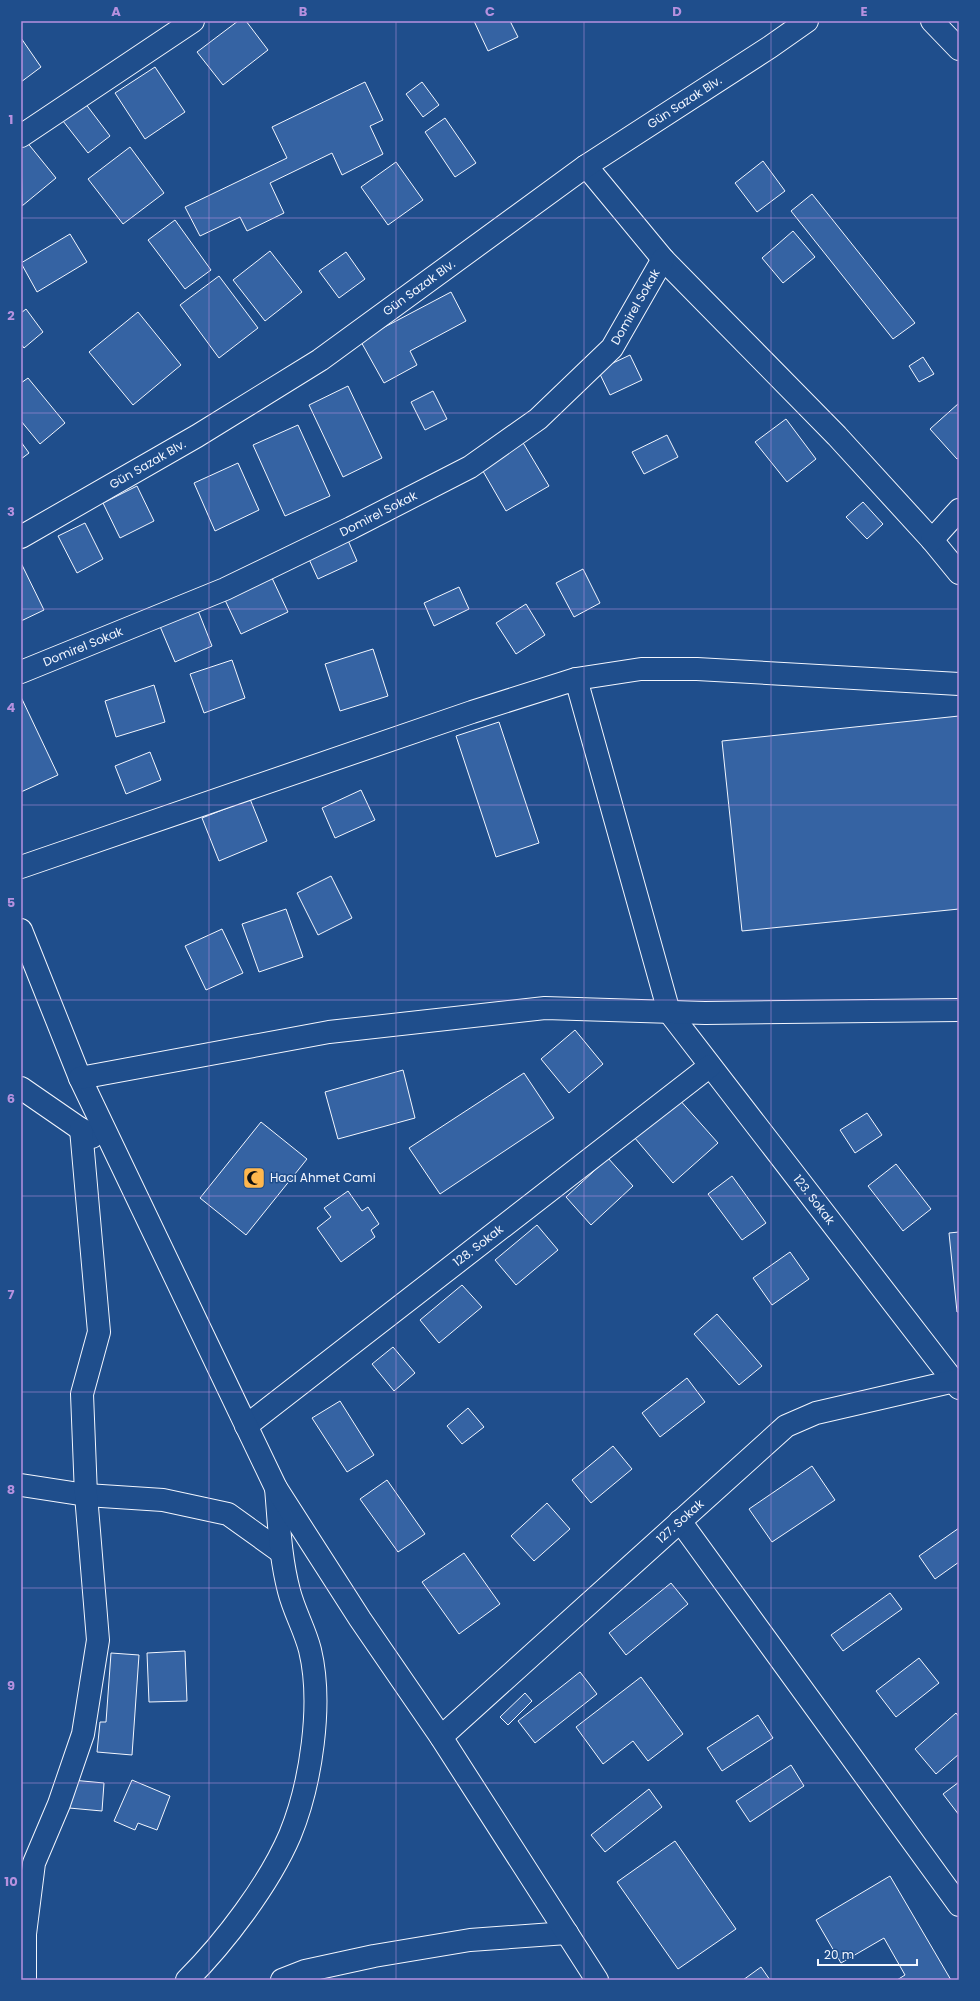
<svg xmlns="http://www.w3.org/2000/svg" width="980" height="2001" font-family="Poppins,sans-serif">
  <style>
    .building { fill: #3563a3; stroke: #f2f6ff }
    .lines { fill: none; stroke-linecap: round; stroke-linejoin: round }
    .minor-casing { stroke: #f2f6ff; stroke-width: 24 }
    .major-casing { stroke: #f2f6ff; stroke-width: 24 }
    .minor { stroke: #1f4e8c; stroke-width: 22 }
    .major { stroke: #1f4e8c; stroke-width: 22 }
    .grid { fill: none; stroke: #b691df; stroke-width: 1; stroke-opacity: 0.55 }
    .labels { text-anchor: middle; stroke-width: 3; stroke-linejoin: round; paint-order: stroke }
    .street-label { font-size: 12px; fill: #f2f6ff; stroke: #1f4e8c }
    .poi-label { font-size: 12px; fill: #f2f6ff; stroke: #1f4e8c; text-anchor: start }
    .neatline { fill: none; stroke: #b691df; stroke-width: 1.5 }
    .grid-label { font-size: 13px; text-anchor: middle; font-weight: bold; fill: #b691df }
  </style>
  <rect width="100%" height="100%" fill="#1f4e8c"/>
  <g class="building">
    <path d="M238,21H246L268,50L223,85L197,52Z"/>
    <path d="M474,21H510L518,37L488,51Z"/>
    <path d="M21,38L41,67L21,82Z"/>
    <path d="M155,67L185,112L145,139L115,93Z"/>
    <path d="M365,82L383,120L370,126L383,154L342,175L332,153L270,183L284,213L247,231L240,217L200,236L185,207L287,158L272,127Z"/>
    <path d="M422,82L439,105L423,117L406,94Z"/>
    <path d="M85,103L110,136L88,153L63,121Z"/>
    <path d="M445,118L476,163L455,177L425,132Z"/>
    <path d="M26,141L56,178L22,206L21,145Z"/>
    <path d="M130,147L164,193L123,224L88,179Z"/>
    <path d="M763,161L785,191L757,212L735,183Z"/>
    <path d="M396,162L423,200L388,225L361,187Z"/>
    <path d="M812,194L915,323L893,339L791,211Z"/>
    <path d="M175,220L211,270L185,289L148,240Z"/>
    <path d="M793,231L815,257L783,283L762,258Z"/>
    <path d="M70,234L87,262L37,292L21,263Z"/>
    <path d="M270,251L302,292L265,321L233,280Z"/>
    <path d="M346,252L365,279L339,298L319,271Z"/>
    <path d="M219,276L258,328L219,358L180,305Z"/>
    <path d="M451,292L466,321L410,351L417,365L384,383L360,340Z"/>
    <path d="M26,309L43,332L24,348L21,344V313Z"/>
    <path d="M138,312L181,365L133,405L89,352Z"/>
    <path d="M630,355L642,380L610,395L598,370Z"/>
    <path d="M923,357L934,374L919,382L909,366Z"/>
    <path d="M28,378L65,423L40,444L21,421V383Z"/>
    <path d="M348,386L382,458L343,477L309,405Z"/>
    <path d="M433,391L447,419L425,430L411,402Z"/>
    <path d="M959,403V458L957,459L930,429Z"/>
    <path d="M786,419L816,459L787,482L755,442Z"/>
    <path d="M298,425L330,496L285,516L253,445Z"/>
    <path d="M667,435L678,457L644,474L632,452Z"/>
    <path d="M522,441L549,486L506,511L480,466Z"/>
    <path d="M21,442L29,453L21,459Z"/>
    <path d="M238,463L259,510L215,531L194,483Z"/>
    <path d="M137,486L154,521L120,538L103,503Z"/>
    <path d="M863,502L883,524L867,539L846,517Z"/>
    <path d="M85,523L103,559L77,573L58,536Z"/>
    <path d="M347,538L357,561L318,579L308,557Z"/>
    <path d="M21,563L44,610L21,621Z"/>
    <path d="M583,569L600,603L574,617L556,583Z"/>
    <path d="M272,578L288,612L241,634L225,600Z"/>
    <path d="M459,587L469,609L434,626L424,603Z"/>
    <path d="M526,604L545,635L516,654L496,623Z"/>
    <path d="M197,608L212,646L175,662L159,624Z"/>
    <path d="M373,649L388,696L340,711L325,664Z"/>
    <path d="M232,660L245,698L204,713L190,674Z"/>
    <path d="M154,685L165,722L116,737L105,701Z"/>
    <path d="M21,697L58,775L21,792Z"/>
    <path d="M959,716V909L742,931L722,741Z"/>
    <path d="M499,722L539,843L496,857L456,736Z"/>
    <path d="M150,752L161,780L126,794L115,766Z"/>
    <path d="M361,790L375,820L335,838L322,808Z"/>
    <path d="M250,799L267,841L219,861L202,818Z"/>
    <path d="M331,876L352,918L318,935L297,893Z"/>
    <path d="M286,909L303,957L259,972L242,924Z"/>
    <path d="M222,929L243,973L206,990L185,946Z"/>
    <path d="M575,1030L603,1064L569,1093L541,1059Z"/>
    <path d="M403,1070L415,1118L338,1139L325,1092Z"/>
    <path d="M524,1073L554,1118L440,1194L409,1148Z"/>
    <path d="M678,1098L718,1143L673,1183L634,1137Z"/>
    <path d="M867,1113L882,1135L855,1153L840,1130Z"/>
    <path d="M261,1122L307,1159L246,1235L200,1198Z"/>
    <path d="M608,1158L633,1186L591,1225L566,1197Z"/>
    <path d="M896,1164L931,1209L903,1231L868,1186Z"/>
    <path d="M732,1176L766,1223L742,1240L708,1194Z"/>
    <path d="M348,1191L362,1211L368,1207L379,1224L371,1230L375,1237L341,1262L317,1228L331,1217L324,1208Z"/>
    <path d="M537,1225L558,1250L516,1285L495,1260Z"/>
    <path d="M959,1232V1312H957L949,1233Z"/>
    <path d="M790,1252L809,1279L772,1305L753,1278Z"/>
    <path d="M462,1285L482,1307L439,1343L420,1320Z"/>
    <path d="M717,1314L762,1366L739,1385L694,1334Z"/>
    <path d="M393,1347L415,1373L394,1391L372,1364Z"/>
    <path d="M687,1378L705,1402L660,1437L642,1413Z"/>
    <path d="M340,1401L374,1455L347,1472L312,1418Z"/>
    <path d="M468,1408L484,1427L462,1444L447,1426Z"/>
    <path d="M613,1446L632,1469L591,1503L572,1480Z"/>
    <path d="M812,1466L835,1500L772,1542L749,1509Z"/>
    <path d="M387,1480L425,1534L398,1552L360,1499Z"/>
    <path d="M547,1503L570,1529L534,1561L511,1536Z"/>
    <path d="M959,1528V1562L935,1579L919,1556Z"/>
    <path d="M464,1553L500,1604L459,1634L422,1582Z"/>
    <path d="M671,1583L688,1604L626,1655L609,1633Z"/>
    <path d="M890,1593L902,1609L843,1651L831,1635Z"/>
    <path d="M185,1651L187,1701L149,1702L147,1653Z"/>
    <path d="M111,1653L139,1655L132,1755L97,1752L100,1722H106Z"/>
    <path d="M919,1658L939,1683L896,1717L876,1691Z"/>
    <path d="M580,1672L597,1694L535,1743L518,1721Z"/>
    <path d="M641,1677L683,1734L648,1761L633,1741L603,1764L576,1727Z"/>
    <path d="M525,1693L532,1701L508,1725L500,1717Z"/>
    <path d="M956,1713L959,1717V1754L936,1774L915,1749Z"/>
    <path d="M758,1715L773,1738L722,1771L707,1748Z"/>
    <path d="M791,1765L804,1786L750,1822L736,1801Z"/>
    <path d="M72,1780L104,1783L102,1811L69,1808Z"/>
    <path d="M132,1780L170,1796L157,1830L138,1823L135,1830L114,1821Z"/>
    <path d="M959,1782V1815L943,1794Z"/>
    <path d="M649,1789L662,1807L605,1852L591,1835Z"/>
    <path d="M675,1841L736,1929L678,1969L617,1882Z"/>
    <path d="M890,1876L951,1980H897L905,1975L884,1938L841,1963L816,1920Z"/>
    <path d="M761,1967L770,1980H743Z"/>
  </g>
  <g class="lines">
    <g class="minor-casing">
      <g id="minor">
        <path d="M932,21L959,49"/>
        <path d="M21,136L193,21"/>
        <path d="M586,166L663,259L837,436L932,540L959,573"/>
        <path id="s1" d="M21,537L197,436L320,360L586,166L770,47L807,21"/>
        <path d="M932,540L959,510"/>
        <path id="s2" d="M21,672L225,589L351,528L470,467L538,419L612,348L663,259"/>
        <path d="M576,679L641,669H697L959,684"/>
        <path id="s3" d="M21,867L472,712L576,679L669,1012L959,1388"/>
        <path d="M21,1088L92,1137"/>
        <path id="s4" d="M246,1426L710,1066"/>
        <path d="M21,1485L86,1495L163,1500L228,1514L281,1552"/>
        <path d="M680,1521L959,1905"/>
        <path id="s5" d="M441,1737L786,1426L816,1413L959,1380"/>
        <path d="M25,1980V1934L34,1863L59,1804L83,1734L98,1640L86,1495L82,1394L99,1332L81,1129"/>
        <path d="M187,1980C225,1942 269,1884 290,1835C311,1784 323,1704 310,1650C305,1630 294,1611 289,1591C280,1557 279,1522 276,1488"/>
        <path d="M282,1980L305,1971L374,1956L470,1940L567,1933"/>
      </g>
    </g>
    <g class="major-casing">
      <g id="major">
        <path d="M21,930L80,1078L276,1488L360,1619L441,1737L597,1980"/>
        <path d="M80,1078L329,1032L545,1008L705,1013L959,1010"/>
      </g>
    </g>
    <use href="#minor" class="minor"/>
    <use href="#major" class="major"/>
  </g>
  <path class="grid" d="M209,21V1980M396,21V1980M584,21V1980M771,21V1980M21,218H959M21,413H959M21,609H959M21,805H959M21,1000H959M21,1196H959M21,1392H959M21,1588H959M21,1783H959"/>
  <defs>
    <g id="mosque-square" transform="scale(1.15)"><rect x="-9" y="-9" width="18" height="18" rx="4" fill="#ffb74d" stroke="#1f4e8c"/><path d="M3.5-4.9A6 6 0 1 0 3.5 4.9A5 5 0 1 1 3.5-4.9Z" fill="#111"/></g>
  </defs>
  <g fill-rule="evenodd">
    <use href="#mosque-square" x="254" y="1178"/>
  </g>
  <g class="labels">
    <g class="street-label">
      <text dy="4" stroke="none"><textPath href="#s1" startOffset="794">Gün Sazak Blv.</textPath></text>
      <text dy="4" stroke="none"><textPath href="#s1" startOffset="470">Gün Sazak Blv.</textPath></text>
      <text dy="4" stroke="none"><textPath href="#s2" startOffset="727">Domirel Sokak</textPath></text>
      <text dy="4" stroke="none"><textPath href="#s1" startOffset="146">Gün Sazak Blv.</textPath></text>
      <text dy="4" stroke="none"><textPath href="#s2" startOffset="391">Domirel Sokak</textPath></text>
      <text dy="4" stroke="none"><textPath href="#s2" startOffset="67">Domirel Sokak</textPath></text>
      <text dy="4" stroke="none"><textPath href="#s3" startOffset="1169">123. Sokak</textPath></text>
      <text dy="4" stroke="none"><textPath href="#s4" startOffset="294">128. Sokak</textPath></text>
      <text dy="4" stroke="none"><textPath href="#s5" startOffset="322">127. Sokak</textPath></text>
    </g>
    <g class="poi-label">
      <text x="270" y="1182">Hacı Ahmet Cami</text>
    </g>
  </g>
  <rect width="980" height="2001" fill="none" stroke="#1f4e8c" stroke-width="44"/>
  <path d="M818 1959v6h99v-6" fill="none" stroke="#f2f6ff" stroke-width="2"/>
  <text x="824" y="1959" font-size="12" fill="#f2f6ff" stroke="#1f4e8c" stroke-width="3" paint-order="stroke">20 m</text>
  <rect x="22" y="22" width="936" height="1957" class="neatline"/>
  <g class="grid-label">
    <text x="116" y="16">A</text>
    <text x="303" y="16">B</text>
    <text x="490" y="16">C</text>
    <text x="677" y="16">D</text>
    <text x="864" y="16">E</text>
    <text x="11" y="124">1</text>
    <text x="11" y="320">2</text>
    <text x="11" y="516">3</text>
    <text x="11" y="712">4</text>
    <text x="11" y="907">5</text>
    <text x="11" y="1103">6</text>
    <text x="11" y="1299">7</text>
    <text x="11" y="1494">8</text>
    <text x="11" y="1690">9</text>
    <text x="11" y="1886">10</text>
  </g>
</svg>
